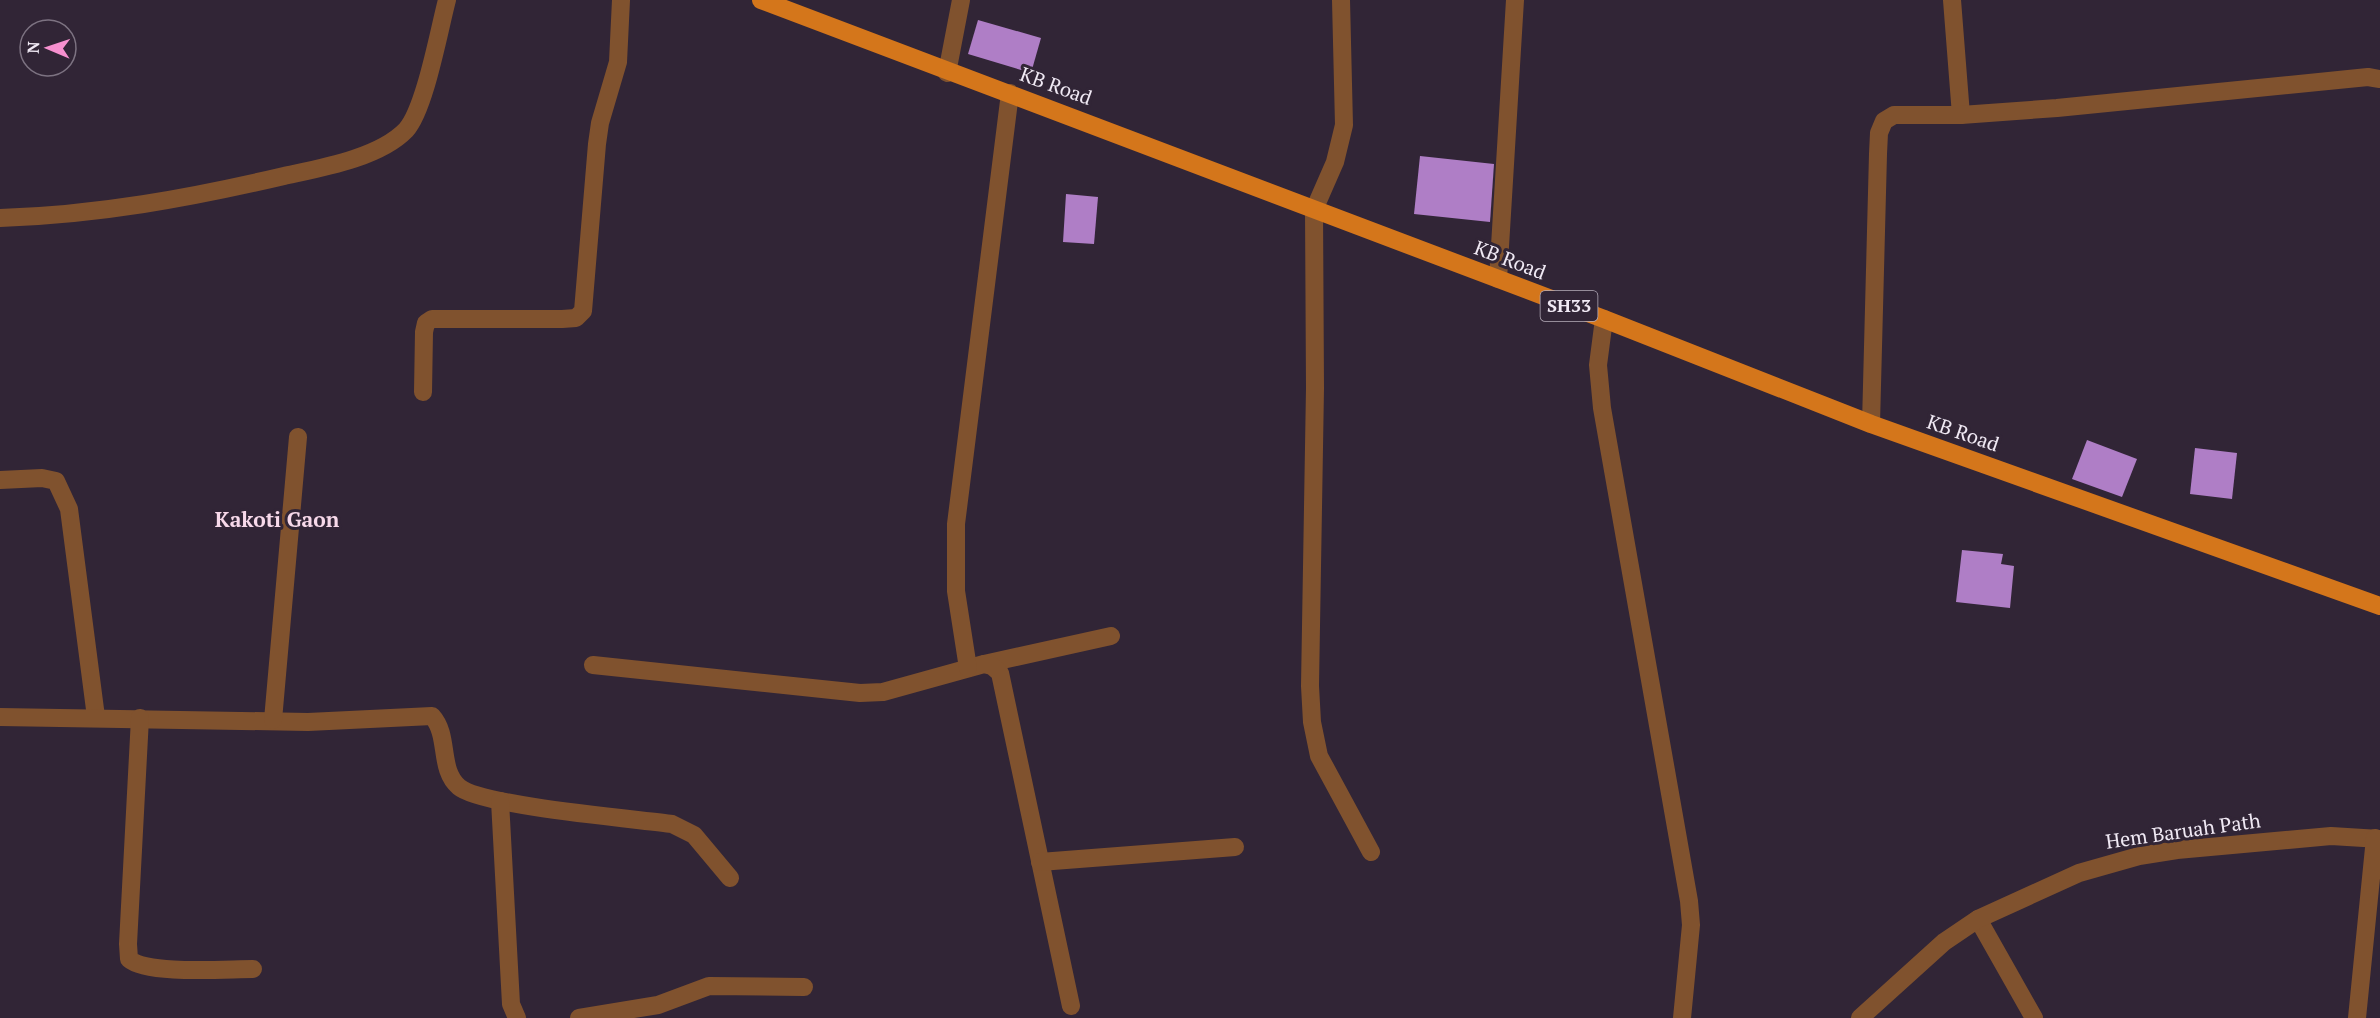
<svg xmlns="http://www.w3.org/2000/svg" width="2380" height="1018" font-family="'PT Serif',serif">
  <style>
    .building { fill: #af7ec6 }
    .lines { fill: none; stroke-linecap: round; stroke-linejoin: round }
    .minor { stroke: #80522e; stroke-width: 18 }
    .major { stroke: #d4761b; stroke-width: 18 }
    .labels { text-anchor: middle; stroke-width: 6; stroke-linejoin: round; paint-order: stroke }
    .shield { fill: #312536; stroke: #b7aebb; stroke-width: 1.5 }
    .shield-label { font-size: 18px; font-weight: bold; fill: #f0e9f4 }
    .street-label { font-size: 20px; fill: #f0e9f4; stroke: #312536 }
    .neighbourhood-label { font-size: 21px; font-weight: bold; fill: #f7d9ea; stroke: #312536 }
  </style>
  <rect width="100%" height="100%" fill="#312536"/>
  <g class="building">
    <path d="M978,20L1041,38L1031,73L968,54Z"/>
    <path d="M1420,156L1494,164L1490,222L1414,214Z"/>
    <path d="M1066,194L1098,197L1094,244L1063,242Z"/>
    <path d="M2087,440L2137,459L2122,497L2072,479Z"/>
    <path d="M2195,448L2237,453L2232,499L2190,494Z"/>
    <path d="M1962,550L2003,554L2001,564L2014,566L2010,608L1956,602Z"/>
  </g>
  <g class="lines">
    <g class="minor">
      <path d="M1341,0L1344,125L1335,162L1314,210L1315,388L1310,686L1312,722L1319,756L1371,852"/>
      <path d="M1952,0L1961,115"/>
      <path d="M947,73L961,0"/>
      <path d="M0,218C97,215 190,198 284,176C321,168 379,158 406,130C425,109 439,30 447,0"/>
      <path d="M1498,279L1515,0"/>
      <path d="M1604,319L1598,365L1602,408L1689,901L1691,925L1682,1018"/>
      <path d="M423,392L424,332L426,323L432,319H562L576,318L583,311L597,144L600,123L618,62L621,0"/>
      <path d="M1871,424L1878,154L1879,133L1884,121L1894,115H1961L2057,108L2368,77L2380,79"/>
      <path d="M0,480L42,478L56,481L69,509L96,717"/>
      <path d="M984,664L1111,636"/>
      <path d="M593,665L860,693L883,692L984,664L992,666L1000,673L1071,1006"/>
      <path d="M968,668L956,591V524L1010,93"/>
      <path d="M0,717L308,722L432,716C450,736 438,769 459,787C481,806 635,819 672,824L694,835L730,878"/>
      <path d="M140,718L128,944L129,959C147,975 225,969 253,969"/>
      <path d="M273,720L298,437"/>
      <path d="M500,801L511,1004L517,1018"/>
      <path d="M1040,862L1235,847"/>
      <path d="M1978,919L2034,1018"/>
      <path d="M579,1018L658,1005L709,986L804,987"/>
      <path d="M1860,1018L1944,942L1978,919L2079,873L2139,856L2177,850L2331,836L2380,839"/>
      <path d="M2357,1018L2375,838"/>
    </g>
    <path class="major" d="M761,0L1604,319L1871,424L2380,606"/>
  </g>
  <g class="labels">
    <rect class="shield" x="1540.5" y="291" width="57" height="30" rx="4.5"/>
    <g class="shield-label">
      <text x="1569" y="312">SH33</text>
    </g>
    <g class="street-label">
      <text transform="translate(1056 86) rotate(20)" y="7">KB Road</text>
      <text transform="translate(1510 260) rotate(21)" y="7">KB Road</text>
      <text transform="translate(1963 433) rotate(19)" y="7">KB Road</text>
      <text transform="translate(2183 831) rotate(-8)" y="7">Hem Baruah Path</text>
    </g>
    <g class="neighbourhood-label">
      <text x="277" y="527">Kakoti Gaon</text>
    </g>
  </g>
  <g transform="translate(48 48) rotate(272)"><circle r="28" fill="#312536" stroke="#7d7382" stroke-width="1.5"/>
  <path d="M0-4.5L10 22L0 15L-10 22Z" fill="#f690cf"/>
  <text y="-9" font-size="16" font-weight="bold" text-anchor="middle" fill="#f0e9f4">N</text>
  </g>
</svg>
